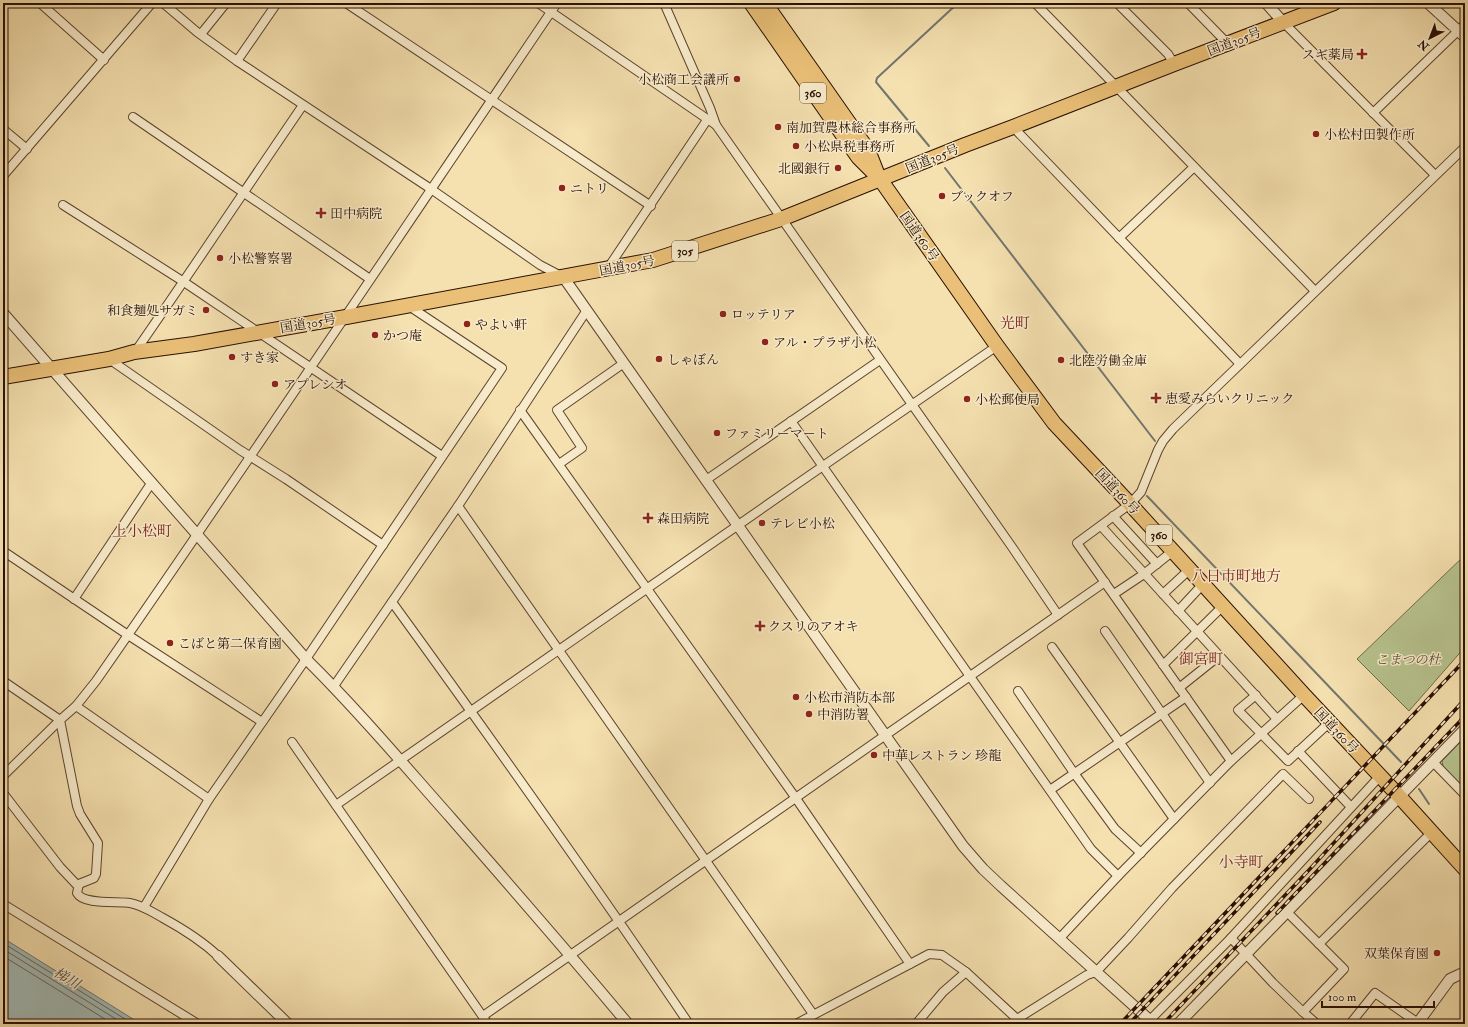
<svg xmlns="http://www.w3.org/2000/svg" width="1468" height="1027" font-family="'IM FELL Double Pica','Noto Serif JP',serif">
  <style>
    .green { fill: #b7c38e; stroke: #706948 }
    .water { fill: #a2bab6; stroke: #72766e }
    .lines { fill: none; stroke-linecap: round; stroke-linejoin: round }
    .shore { stroke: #66645c; stroke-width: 1 }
    .stream { stroke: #72766e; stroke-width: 2 }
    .minor-casing { stroke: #5c432d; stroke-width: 10 }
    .tertiary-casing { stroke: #5c432d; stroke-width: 12 }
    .trunk-casing { stroke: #290f02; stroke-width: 16 }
    .minor { stroke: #f8ebcb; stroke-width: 8 }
    .tertiary { stroke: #f8ebcb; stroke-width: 10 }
    .trunk { stroke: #eac078; stroke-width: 14 }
    .rail-casing { stroke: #290f02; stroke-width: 3.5 }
    .rail { stroke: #f8ebcb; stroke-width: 2; stroke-dasharray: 6; stroke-linecap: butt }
    .poi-dot { fill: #8f2418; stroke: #f8ebcb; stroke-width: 1.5 }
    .labels { text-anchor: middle; stroke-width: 3; stroke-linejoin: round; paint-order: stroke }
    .shield { fill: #f8ebcb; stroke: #67513e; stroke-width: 1 }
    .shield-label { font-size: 12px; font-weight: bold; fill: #290f02 }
    .street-label { font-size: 13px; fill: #290f02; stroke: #f8ebcb }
    .poi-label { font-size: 13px; fill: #290f02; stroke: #f8ebcb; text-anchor: start }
    .park-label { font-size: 13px; font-style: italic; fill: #5b4e33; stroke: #f8ebcb }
    .water-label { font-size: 14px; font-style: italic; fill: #534b41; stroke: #f8ebcb }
    .quarter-label { font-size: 15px; fill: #7a1f14; stroke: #f8ebcb }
  </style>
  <rect width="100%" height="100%" fill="#f5e0af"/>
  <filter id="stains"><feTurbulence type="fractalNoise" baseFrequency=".005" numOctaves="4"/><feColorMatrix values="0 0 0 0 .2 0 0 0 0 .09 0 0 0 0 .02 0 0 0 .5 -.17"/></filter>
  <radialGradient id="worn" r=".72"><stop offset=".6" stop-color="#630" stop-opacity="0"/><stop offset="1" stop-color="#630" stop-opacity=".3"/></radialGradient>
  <g class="green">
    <path d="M1465,555V647L1409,711L1357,659Z"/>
    <path d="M1465,737V791L1443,766L1442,761Z"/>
  </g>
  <path class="water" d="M3,938L141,1024H7L3,1021Z"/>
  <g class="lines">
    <g class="shore">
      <path d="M3,943L133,1024"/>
      <path d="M3,949L124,1024"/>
      <path d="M3,956L113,1024"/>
    </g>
    <g class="stream">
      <path d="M929,146L876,82L877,78L958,3"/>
      <path d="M945,168L1155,441"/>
      <path d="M1147,496L1401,762"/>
      <path d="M1419,789L1429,804"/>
    </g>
    <g class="minor-casing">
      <g id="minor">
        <path d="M40,3L104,60"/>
        <path d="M163,3L197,32L237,61L431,189L540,265L561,276"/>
        <path d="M346,3L651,206"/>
        <path d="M538,3L716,125"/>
        <path d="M664,3L710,108L716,125L1012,547L1058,615"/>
        <path d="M1035,3L1315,291"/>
        <path d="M1117,3L1168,54L1174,64"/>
        <path d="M1188,3L1227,43"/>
        <path d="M1283,22L1435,175"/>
        <path d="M201,34L226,3"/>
        <path d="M237,61L277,3"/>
        <path d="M1373,113L1465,24"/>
        <path d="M133,117L370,279"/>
        <path d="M1013,127L1240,364"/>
        <path d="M3,129L27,149"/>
        <path d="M3,176L152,3"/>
        <path d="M63,205L184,282L442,456"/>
        <path d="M1119,238L1194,167"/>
        <path d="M608,268L707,120"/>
        <path d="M135,352C192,270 247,187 303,105"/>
        <path d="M109,359L240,450L286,479L383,545"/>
        <path d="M520,410L795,797L910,964"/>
        <path d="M791,421L1091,849L1118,876"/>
        <path d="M559,464L582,448L557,410L624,363"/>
        <path d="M706,480L880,360"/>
        <path d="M458,506L813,1014"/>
        <path d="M1113,516L1157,564"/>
        <path d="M1101,526L1277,719"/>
        <path d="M3,551L128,635L262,722"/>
        <path d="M1114,594L1144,574L1173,551"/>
        <path d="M1163,594L1190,569"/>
        <path d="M74,599L152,482"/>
        <path d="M392,602C493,741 593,882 689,1024"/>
        <path d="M1178,611L1203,584"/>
        <path d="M1105,631L1210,783"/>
        <path d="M1052,647L1174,819"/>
        <path d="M1163,665L1223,606"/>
        <path d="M3,681L60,720L77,806L80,814L98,843L96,874L94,878L79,884H76L60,867L3,793"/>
        <path d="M334,686L458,506L587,310"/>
        <path d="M1179,688L1219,656"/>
        <path d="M1018,691L1074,773L1115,829L1141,853"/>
        <path d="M1256,695L1238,710L1288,761L1330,722"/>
        <path d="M76,706L209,799"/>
        <path d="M292,742L488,1024"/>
        <path d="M1298,751L1351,807"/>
        <path d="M1231,761L1077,543L1130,504L1141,492L1158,450L1163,441L1173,429L1465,147"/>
        <path d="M1433,762L1465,795"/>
        <path d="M3,776L60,720L76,706L96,681C252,457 404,229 557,3"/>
        <path d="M1050,790L1186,697"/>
        <path d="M336,805L823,466L997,346"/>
        <path d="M79,884L77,893C83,905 117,901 130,903C142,905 152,912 163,918C183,929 201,940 218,956"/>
        <path d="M3,904L198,1024"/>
        <path d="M144,907L209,799L306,659L502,368L409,306"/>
        <path d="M1287,912L1344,969L1303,1012L1317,1024"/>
        <path d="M1231,938L1273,983L1303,1012"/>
        <path d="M1059,939L1118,876L1231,761L1304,695"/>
        <path d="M1319,944L1432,832"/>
        <path d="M483,1016L1105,582"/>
        <path d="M796,1024L929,954L942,955L966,972L1017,1019L1087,975L1096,972L1128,938L1172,888L1283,774L1309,799"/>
        <path d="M916,1024L943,992L966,972"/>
        <path d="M1146,1024L1231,938L1380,776"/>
        <path d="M1350,1024L1375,993L1418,1023"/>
      </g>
    </g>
    <g class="tertiary-casing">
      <g id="tertiary">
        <path d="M1266,3L1283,22"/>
        <path d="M1428,3L1465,37"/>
        <path d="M564,278L963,846L983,869L1001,886L1154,1024"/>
        <path d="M3,313L306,659C357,709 403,764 451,818C510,886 570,954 628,1024"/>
        <path d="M218,956L288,1024"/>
        <path d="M1178,1024L1465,729"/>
        <path d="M1417,1024L1450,979L1465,972"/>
      </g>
    </g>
    <g class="trunk-casing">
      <g id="trunk">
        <path d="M751,3L858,157L880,179L997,346L1054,423L1130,504L1304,695L1399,796L1465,869"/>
        <path d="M765,3L868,150L877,173"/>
        <path d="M3,377L109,359L134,352L194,344L346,317L653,260L781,219L965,145L1013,127L1174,64L1334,3"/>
      </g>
    </g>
    <use href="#minor" class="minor"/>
    <use href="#tertiary" class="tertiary"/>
    <use href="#trunk" class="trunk"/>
    <g class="rail-casing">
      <g id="rail">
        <path d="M1277,913L1465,716"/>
        <path d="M1120,1024L1465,660"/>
        <path d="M1129,1024L1320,822"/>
        <path d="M1163,1024L1309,870L1465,699"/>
      </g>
    </g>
    <use href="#rail" class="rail"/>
  </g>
  <g class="poi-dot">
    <path d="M1360 48h4v4h4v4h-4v4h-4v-4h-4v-4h4z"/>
    <circle cx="737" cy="79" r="4"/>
    <circle cx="778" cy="127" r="4"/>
    <circle cx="1316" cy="134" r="4"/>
    <circle cx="796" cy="146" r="4"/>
    <circle cx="838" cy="168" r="4"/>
    <circle cx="562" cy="188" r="4"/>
    <circle cx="942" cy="196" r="4"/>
    <path d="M319 207h4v4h4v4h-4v4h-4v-4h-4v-4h4z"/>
    <circle cx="220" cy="258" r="4"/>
    <circle cx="206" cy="310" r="4"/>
    <circle cx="723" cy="314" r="4"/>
    <circle cx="467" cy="324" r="4"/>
    <circle cx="375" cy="335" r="4"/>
    <circle cx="765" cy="342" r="4"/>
    <circle cx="232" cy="357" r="4"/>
    <circle cx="659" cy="359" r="4"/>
    <circle cx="1061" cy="360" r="4"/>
    <circle cx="275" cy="384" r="4"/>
    <path d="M1154 392h4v4h4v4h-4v4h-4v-4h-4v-4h4z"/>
    <circle cx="967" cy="399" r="4"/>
    <circle cx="717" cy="433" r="4"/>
    <path d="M646 512h4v4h4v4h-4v4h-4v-4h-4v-4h4z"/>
    <circle cx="762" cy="523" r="4"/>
    <path d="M758 620h4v4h4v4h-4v4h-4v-4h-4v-4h4z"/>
    <circle cx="170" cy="643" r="4"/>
    <circle cx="796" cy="697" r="4"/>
    <circle cx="809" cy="714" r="4"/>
    <circle cx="874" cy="755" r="4"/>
    <circle cx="1437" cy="953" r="4"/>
  </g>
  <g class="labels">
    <g class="shield">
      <rect x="800" y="83" width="26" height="20" rx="3"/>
      <rect x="672" y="241" width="26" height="20" rx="3"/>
      <rect x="1146" y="525" width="26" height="20" rx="3"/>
    </g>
    <g class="shield-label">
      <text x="813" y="97">360</text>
      <text x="685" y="255">305</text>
      <text x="1159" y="539">360</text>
    </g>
    <g class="street-label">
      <text transform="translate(1234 41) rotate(-21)" y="5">国道305号</text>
      <text transform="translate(932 158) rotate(-22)" y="5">国道305号</text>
      <text transform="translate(920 236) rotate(55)" y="5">国道360号</text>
      <text transform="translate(627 265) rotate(-11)" y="5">国道305号</text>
      <text transform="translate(308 323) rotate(-10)" y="5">国道305号</text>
      <text transform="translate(1118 491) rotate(47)" y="5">国道360号</text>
      <text transform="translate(1337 730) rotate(47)" y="5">国道360号</text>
    </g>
    <g class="poi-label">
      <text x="1354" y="59" text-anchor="end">スギ薬局</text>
      <text x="729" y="84" text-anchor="end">小松商工会議所</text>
      <text x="786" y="132">南加賀農林総合事務所</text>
      <text x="1324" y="139">小松村田製作所</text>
      <text x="804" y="151">小松県税事務所</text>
      <text x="830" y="173" text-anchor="end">北國銀行</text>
      <text x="570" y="193">ニトリ</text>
      <text x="950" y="201">ブックオフ</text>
      <text x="330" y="218">田中病院</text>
      <text x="228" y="263">小松警察署</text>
      <text x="198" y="315" text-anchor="end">和食麺処サガミ</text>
      <text x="731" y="319">ロッテリア</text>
      <text x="475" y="329">やよい軒</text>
      <text x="383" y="340">かつ庵</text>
      <text x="773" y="347">アル・プラザ小松</text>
      <text x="240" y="362">すき家</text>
      <text x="667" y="364">しゃぼん</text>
      <text x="1069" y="365">北陸労働金庫</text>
      <text x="283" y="389">アプレシオ</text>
      <text x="1165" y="403">恵愛みらいクリニック</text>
      <text x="975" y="404">小松郵便局</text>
      <text x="725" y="438">ファミリーマート</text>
      <text x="657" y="523">森田病院</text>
      <text x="770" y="528">テレビ小松</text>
      <text x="768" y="631">クスリのアオキ</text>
      <text x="178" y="648">こばと第二保育園</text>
      <text x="804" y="702">小松市消防本部</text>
      <text x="817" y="719">中消防署</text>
      <text x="882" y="760">中華レストラン 珍龍</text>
      <text x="1429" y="958" text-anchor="end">双葉保育園</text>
    </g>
    <g class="park-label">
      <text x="1408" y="664">こまつの杜</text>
    </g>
    <g class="water-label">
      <text transform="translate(67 978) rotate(30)" y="5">梯川</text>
    </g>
    <g class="quarter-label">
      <text x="1015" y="328">光町</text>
      <text x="142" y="536">上小松町</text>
      <text x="1236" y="581">八日市町地方</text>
      <text x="1201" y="664">御宮町</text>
      <text x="1241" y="867">小寺町</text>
    </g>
  </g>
  <rect width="1468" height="1027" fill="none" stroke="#f5e0af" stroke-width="16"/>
  <rect x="4" y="4" width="1460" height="1019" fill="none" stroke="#290f02" stroke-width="2"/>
  <rect x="8" y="8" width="1452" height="1011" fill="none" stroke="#290f02"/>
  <g transform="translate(1430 38) rotate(222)" stroke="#f8ebcb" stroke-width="3" paint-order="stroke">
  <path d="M0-3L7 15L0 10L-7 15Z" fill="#290f02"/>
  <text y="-6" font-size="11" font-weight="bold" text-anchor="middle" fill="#290f02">N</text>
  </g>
  <path d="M1322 1001v6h112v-6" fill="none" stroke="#290f02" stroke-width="2"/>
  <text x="1328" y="1001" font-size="12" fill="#290f02" stroke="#f8ebcb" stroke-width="3" paint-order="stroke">100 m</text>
  <rect width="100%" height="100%" filter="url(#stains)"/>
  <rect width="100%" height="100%" fill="url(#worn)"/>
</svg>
